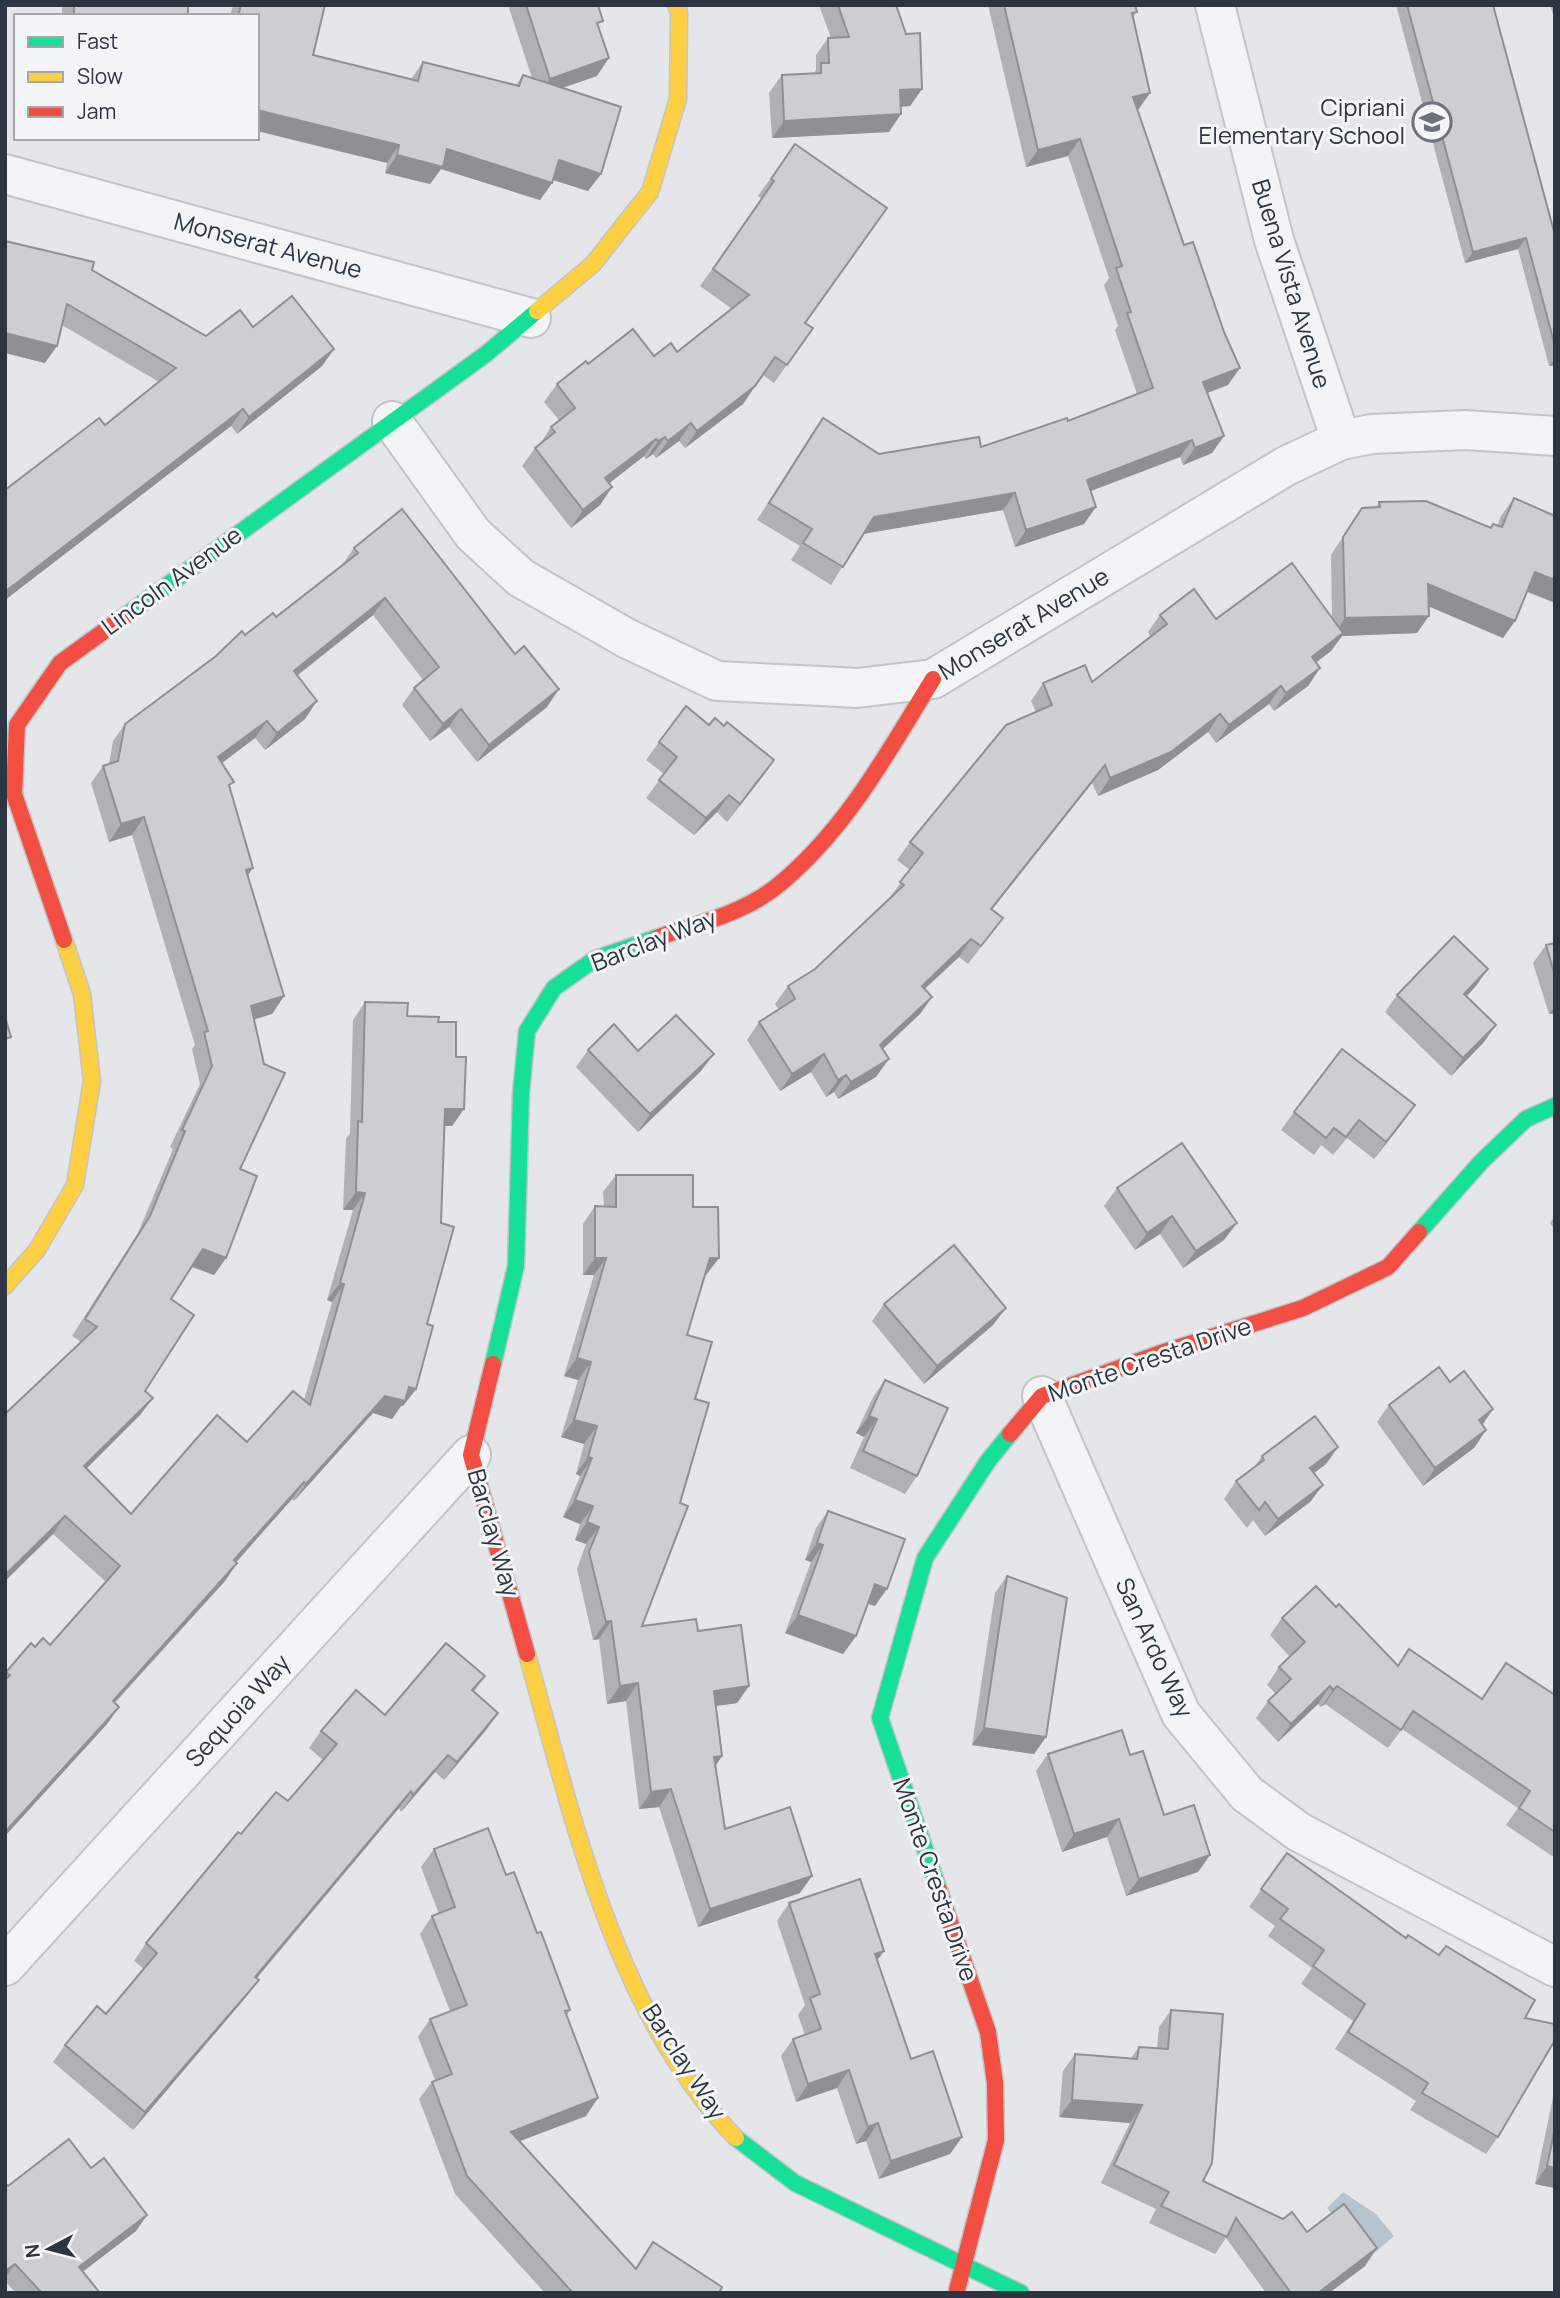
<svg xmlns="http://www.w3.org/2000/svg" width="1560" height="2298" font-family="Manrope,sans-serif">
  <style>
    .water { fill: #b6c4d0 }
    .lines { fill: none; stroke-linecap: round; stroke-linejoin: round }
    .street-casing { stroke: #c2c4c7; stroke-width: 42 }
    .fast-casing { stroke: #c2c4c7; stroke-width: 19 }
    .slow-casing { stroke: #c2c4c7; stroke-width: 19 }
    .jam-casing { stroke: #c2c4c7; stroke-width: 19 }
    .street { stroke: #f4f4f6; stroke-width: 38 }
    .fast { stroke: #16e098; stroke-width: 16 }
    .slow { stroke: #ffcf43; stroke-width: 16 }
    .jam { stroke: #f24e42; stroke-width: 16 }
    .wall { fill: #b0b1b4 }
    .shaded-wall { fill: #909092 }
    .building { fill: #cdced1; stroke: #909092; stroke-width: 2 }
    .labels { text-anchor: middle; stroke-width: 6; stroke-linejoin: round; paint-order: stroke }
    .poi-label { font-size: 24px; fill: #2c3541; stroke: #f3f5f7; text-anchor: end }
    .street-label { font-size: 24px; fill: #2c3541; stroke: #f3f5f7 }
  </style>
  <rect width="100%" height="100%" fill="#e4e6e9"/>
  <path class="water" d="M1343,2192L1376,2214L1394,2236L1370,2257L1327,2208Z"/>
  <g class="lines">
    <g class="street-casing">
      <g id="street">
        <path d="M1215,5L1274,240L1341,440"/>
        <path d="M5,174L531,318"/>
        <path d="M392,421L473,534L521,578L628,639L717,681L821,686L857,688L933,679L1286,466L1341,440L1372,434L1465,430L1555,436"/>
        <path d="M1042,1396L1181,1714L1247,1794L1299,1832L1555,1967"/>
        <path d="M5,1966L471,1455"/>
      </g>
    </g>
    <g class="fast-casing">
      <g id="fast">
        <path d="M125,616L486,354L537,311"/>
        <path d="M1419,1232L1482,1161L1526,1119L1555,1106"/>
        <path d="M493,1364L516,1266L521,1093L527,1031L554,988L595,959L659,937"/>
        <path d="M939,1890L880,1718L925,1558L988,1461L1010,1434"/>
        <path d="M736,2138L795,2183L1021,2293"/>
      </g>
    </g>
    <g class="slow-casing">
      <g id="slow">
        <path d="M537,311L593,264L650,192L678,99L679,13L676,5"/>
        <path d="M5,1286L37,1250L75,1185L92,1081L82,994L64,940"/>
        <path d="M527,1654C573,1817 614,2012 736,2138"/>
      </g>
    </g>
    <g class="jam-casing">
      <g id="jam">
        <path d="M659,937C698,924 743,913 776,887C845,832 888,752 933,679"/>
        <path d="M64,940L14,794L17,725L60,663L125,616"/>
        <path d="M493,1364L471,1455L527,1654"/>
        <path d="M1010,1434L1042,1396L1161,1353L1303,1308L1388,1267L1419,1232"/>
        <path d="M939,1890L988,2032L995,2083L996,2140L957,2290"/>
      </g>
    </g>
    <use href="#street" class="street"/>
    <use href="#fast" class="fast"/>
    <use href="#slow" class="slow"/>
    <use href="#jam" class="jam"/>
  </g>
  <g class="wall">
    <rect x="62" y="5" width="126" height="11"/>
    <path d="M233,5H325L313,55L411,79L423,62L516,85L523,75L532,78L508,5H598L597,76L562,88L601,174L588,191L553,180L552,183L540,200L441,169L430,184L385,173L387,163L257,16H230Z"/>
    <path d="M819,5H896L922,89L910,106L901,107L889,132L772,138L769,93L782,75L814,74L816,70V55L828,38H831Z"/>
    <path d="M988,5H1135L1137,12L1133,17L1138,110L1228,385L1207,393L1224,436L1212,453L1183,465L1180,457L1091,491L1084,524L1015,547L1003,510L863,534L831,585L791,560L800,546L757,520L811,435L823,418L879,454L981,447L1068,421L1137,394L1115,330L1118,326L1104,285L1109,278L1068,156L1026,167Z"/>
    <path d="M1396,5H1493L1553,228L1555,227V365L1549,366L1518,249L1465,263Z"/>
    <path d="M1550,5H1555V21Z"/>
    <path d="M795,144L805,323L813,328L774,383L763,375L743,404L685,448L679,441L656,458L653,454L646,459L644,456L609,483L612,487L600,505L571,528L522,466L535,448L539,445L551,427L559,420L544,402L557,384L588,364L654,356L677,352L732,309L700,286L762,199L758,196Z"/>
    <path d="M92,270L206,336L253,327L334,349L322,366L237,434L231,426L5,600V490L105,425L159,382L62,325L45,363L5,353Z"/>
    <path d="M1514,498L1527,592L1503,638L1429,606L1417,633L1342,636L1331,651L1316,662L1320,668L1308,686L1274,711L1269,704L1216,743L1208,732L1158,770L1098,796L1092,783L992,909L1003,918L968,964L959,957L925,989L932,997L920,1014L882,1049L876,1077L838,1099L834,1092L826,1097L811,1072L780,1091L747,1040L759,1022L779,1010L775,1004L788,986L815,969L888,900L910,870L897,860L910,842L1036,712L1031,701L1043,683L1092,682L1151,637L1148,632L1160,615L1216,619L1332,618L1331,555L1362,508L1376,507L1379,502L1490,528L1497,526L1501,516Z"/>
    <path d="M354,548L547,707L477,762L449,727L430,741L402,705L414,688L423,680L373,615L297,676L305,719L265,750L255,738L222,763L230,788L248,876L284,996L272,1014L254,1019L240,1169L226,1258L214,1275L191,1267L171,1299L145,1391L153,1398L140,1415L87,1468L131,1514L247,1442L304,1400L332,1302L327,1300L353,1210H343L346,1139L350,1133L353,1020L365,1002L407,1016L438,1022L456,1057L464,1109L452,1126H444L427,1324L416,1389L403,1406H401L392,1419L373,1413L294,1501L292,1499L236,1562L237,1563L225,1581L115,1703L119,1707L107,1724L5,1836V1673L31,1643L35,1647L50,1645L106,1582L53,1534L5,1581V1414L81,1342L72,1336L138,1233L173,1149L170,1147L200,1084L192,1049L195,1045L132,835L109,842L91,783L103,766L109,764L113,741L125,724L245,635L276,617L342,565Z"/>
    <path d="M659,742L762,777L727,822L717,812L694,835L646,798L664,774L646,760Z"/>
    <path d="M1555,943V1013L1549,1014L1533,963L1546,945Z"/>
    <path d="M1476,986L1466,997L1484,1042L1451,1076L1385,1012L1397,995Z"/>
    <path d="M588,1050L638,1051L701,1071L638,1132L576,1067Z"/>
    <path d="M1294,1112L1403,1122L1374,1159L1347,1138L1333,1155L1321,1145L1314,1155L1281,1130Z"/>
    <path d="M616,1175L693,1207L719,1258L706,1275H705L687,1335L695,1399L642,1626L698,1631L749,1686L737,1703L716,1706L722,1756L715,1766L725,1829L800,1893L698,1927L659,1807L639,1809L626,1701L607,1704L599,1639L593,1640L577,1569L586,1544L575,1540L580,1524L563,1517L580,1476L576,1474L584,1444L561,1437L578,1380L564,1376L594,1275H583V1224L595,1206H604L603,1192Z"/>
    <path d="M1117,1188L1224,1240L1183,1268L1160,1234L1135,1250L1104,1206Z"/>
    <path d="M1555,1216V1230L1550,1223Z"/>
    <path d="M884,1304L993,1325L924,1384L872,1321Z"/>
    <path d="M885,1380L917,1476L905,1494L850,1468L864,1437L856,1433L873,1397Z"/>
    <path d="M1389,1405L1482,1425L1486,1430L1474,1448L1423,1486L1377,1422Z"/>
    <path d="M1338,1447L1326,1464L1314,1473L1323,1485L1310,1502L1265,1536L1253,1520L1247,1528L1224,1499L1236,1481L1253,1469L1262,1456Z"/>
    <path d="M828,1511L875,1606L868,1604L856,1636L843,1654L785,1633L811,1562L805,1560L816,1528Z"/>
    <path d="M1007,1576L1046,1737L1034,1754L972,1745L995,1593Z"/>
    <path d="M1336,1607L1397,1665L1482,1699L1555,1695V1858L1506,1825L1518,1808L1402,1729L1388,1748L1325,1704L1321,1707L1318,1704L1278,1742L1256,1718L1268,1701L1276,1694L1267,1685L1279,1667L1290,1657L1270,1635L1282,1618Z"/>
    <path d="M485,1676L474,1692L498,1713L486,1730L444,1780L435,1772L401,1812L399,1808L257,1978L259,1980L246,1997L133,2130L53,2062L65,2045L106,2014L144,1969L134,1961L146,1943L241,1834L288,1801L323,1760L309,1748L321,1731L385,1715Z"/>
    <path d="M1048,1754L1130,1755L1164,1815L1210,1855L1198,1872L1126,1896L1107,1837L1062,1852L1036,1771Z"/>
    <path d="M434,1849L506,1875L537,1933L570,2010L567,2015L586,2116L520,2141L635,2268L653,2242L719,2293H545L455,2194L419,2099L432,2082L435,2080L418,2037L430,2019L450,2011L420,1934L432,1916L439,1914L421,1867Z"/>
    <path d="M1287,1853L1406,1938L1525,2018L1498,2137L1486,2154L1410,2110L1416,2101L1335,2049L1353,2021L1301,1984L1312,1968L1268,1936L1275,1926L1249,1907Z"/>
    <path d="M789,1903L884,1951L877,1960L911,2059L962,2137L950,2154L879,2179L866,2141L856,2144L837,2088L796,2102L781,2056L793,2039L805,2035L798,2015L805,2005L777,1921Z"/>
    <path d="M1171,2010L1203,2181L1307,2232L1365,2266L1329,2293H1266L1226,2238L1215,2254L1149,2223L1156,2209L1101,2183L1130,2123L1059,2117L1063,2071L1075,2054L1131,2058L1139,2047L1157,2048L1159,2027Z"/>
    <path d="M1555,2088V2188L1535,2184Z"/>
    <path d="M91,2168L147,2215L136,2231L83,2271L100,2293H16L5,2281V2183L8,2186Z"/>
  </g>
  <g class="shaded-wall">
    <path d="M609,58L597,76L538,96L550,79Z"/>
    <path d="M922,89L910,106L888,107L900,90Z"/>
    <path d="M1150,93L1138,110L1133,97Z"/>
    <path d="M257,110L399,145L387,163L257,131Z"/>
    <path d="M901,114L889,132L772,138L784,121Z"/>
    <path d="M1080,139L1068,156L1026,167L1038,150Z"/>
    <path d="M447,149L552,183L540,200L441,169L430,184L385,173L397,155Z"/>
    <path d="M559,160L601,174L588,191L547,178Z"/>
    <path d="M1526,238L1518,249L1465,263L1473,252Z"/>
    <path d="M5,333L57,346L45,363L5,353Z"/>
    <path d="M334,349L322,366L237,434L249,417Z"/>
    <path d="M1555,359V365L1549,366Z"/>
    <path d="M1240,368L1228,385L1191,399L1203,382Z"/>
    <path d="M755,386L743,404L685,448L697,431Z"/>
    <path d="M243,409L231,426L5,600L6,591Z"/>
    <path d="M691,423L679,441L656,458L668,441Z"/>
    <path d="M1224,436L1212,453L1183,465L1195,448Z"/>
    <path d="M665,437L653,454L646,459L658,441Z"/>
    <path d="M656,439L644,456L593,496L605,478Z"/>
    <path d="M1192,440L1180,457L1075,497L1087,480Z"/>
    <path d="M612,487L600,505L571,528L583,510Z"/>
    <path d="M1015,493L1003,510L862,534L874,517Z"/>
    <path d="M1096,507L1084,524L1015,547L1026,530Z"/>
    <path d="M1535,572L1555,580V603L1523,590Z"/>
    <path d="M1428,584L1515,621L1503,638L1416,601Z"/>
    <path d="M385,598L373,615L281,688L294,671Z"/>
    <path d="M1429,616L1417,633L1342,636L1331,651L1300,675L1312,657L1333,636L1345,618Z"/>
    <path d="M1320,668L1308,686L1274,711L1286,693Z"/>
    <path d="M1281,686L1269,704L1216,743L1229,725Z"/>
    <path d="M559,689L547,707L477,762L489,745Z"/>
    <path d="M317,701L305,719L265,750L277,733Z"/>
    <path d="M461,709L449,727L430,741L443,724Z"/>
    <path d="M1220,714L1208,732L1158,770L1098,796L1110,778Z"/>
    <path d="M267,721L255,738L206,775L218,757Z"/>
    <path d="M774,760L762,777L727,822L740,804Z"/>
    <path d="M1105,765L1092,783L979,926L991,909Z"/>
    <path d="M729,795L717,812L694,835L706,818Z"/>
    <path d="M144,817L132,835L109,842L121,824Z"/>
    <path d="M253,868L241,885L246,870Z"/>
    <path d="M971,939L959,957L909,1003L922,986Z"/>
    <path d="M1488,969L1476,986L1452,1012L1464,994Z"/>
    <path d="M284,996L272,1014L239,1024L251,1006Z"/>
    <path d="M932,997L920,1014L868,1063L880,1045Z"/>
    <path d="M1555,1006V1013L1549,1014Z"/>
    <path d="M1496,1025L1484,1042L1451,1076L1463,1058Z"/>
    <path d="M714,1054L701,1071L638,1132L650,1114Z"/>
    <path d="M824,1054L811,1072L780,1091L792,1074Z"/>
    <path d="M889,1059L876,1077L838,1099L851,1082Z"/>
    <path d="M846,1075L834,1092L826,1097L838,1080Z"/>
    <path d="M1415,1105L1403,1122L1374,1159L1386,1142Z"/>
    <path d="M445,1109H464L452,1126H432Z"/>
    <path d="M356,1192L365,1193L353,1210H343Z"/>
    <path d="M1172,1216L1160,1234L1135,1250L1147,1233Z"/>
    <path d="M1237,1223L1224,1240L1183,1268L1196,1251Z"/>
    <path d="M203,1249L226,1258L214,1275L191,1266Z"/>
    <path d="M595,1258H606L594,1275H583Z"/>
    <path d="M710,1258H719L706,1275H698Z"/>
    <path d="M340,1283L344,1284L332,1302L327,1300Z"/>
    <path d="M1006,1308L993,1325L924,1384L937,1366Z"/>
    <path d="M577,1358L591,1362L578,1380L564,1376Z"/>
    <path d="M409,1387L416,1389L403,1406H401L392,1419L373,1413L294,1501L306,1484L385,1396Z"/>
    <path d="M153,1398L140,1415L72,1483L84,1466Z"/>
    <path d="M1493,1409L1481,1427L1479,1420Z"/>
    <path d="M869,1416L877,1419L864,1437L856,1433Z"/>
    <path d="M574,1420L597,1426L584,1444L561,1437Z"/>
    <path d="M1486,1430L1474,1448L1423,1486L1435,1468Z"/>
    <path d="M1338,1447L1326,1464L1298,1485L1310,1468Z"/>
    <path d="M588,1457L592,1458L580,1476L576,1474Z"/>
    <path d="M304,1482L292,1499L222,1578L234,1560Z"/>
    <path d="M1323,1485L1310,1502L1265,1536L1278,1519Z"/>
    <path d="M575,1500L593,1506L580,1524L563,1517Z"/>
    <path d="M65,1516L53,1534L5,1581V1575Z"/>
    <path d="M587,1522L599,1527L586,1544L575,1540Z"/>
    <path d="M817,1543L823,1545L811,1562L805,1560Z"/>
    <path d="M237,1563L225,1581L100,1718L113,1701Z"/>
    <path d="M875,1584L887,1589L875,1606L863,1602Z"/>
    <path d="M798,1615L856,1636L843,1654L785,1633Z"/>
    <path d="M611,1621L599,1639L593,1640L606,1622Z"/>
    <path d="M638,1683L626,1701L607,1704L620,1686Z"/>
    <path d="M749,1686L737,1703L701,1708L714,1691Z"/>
    <path d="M1330,1686L1318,1704L1278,1742L1291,1724Z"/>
    <path d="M1337,1686L1325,1704L1321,1707L1333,1690Z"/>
    <path d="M119,1707L107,1724L5,1836V1832Z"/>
    <path d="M498,1713L486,1730L444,1780L457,1762Z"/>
    <path d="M984,1728L1046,1737L1034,1754L972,1745Z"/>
    <path d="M448,1755L435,1772L401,1812L413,1795Z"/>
    <path d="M722,1756L710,1774L714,1757Z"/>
    <path d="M671,1789L659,1807L639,1809L651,1792Z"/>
    <path d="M411,1791L399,1808L243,1994L255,1977Z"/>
    <path d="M1119,1819L1107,1837L1062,1852L1074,1834Z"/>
    <path d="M1210,1855L1198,1872L1126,1896L1139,1879Z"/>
    <path d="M812,1876L800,1893L698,1927L710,1909Z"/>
    <path d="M884,1951L872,1968L875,1954Z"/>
    <path d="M259,1980L246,1997L133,2130L145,2112Z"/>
    <path d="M849,2070L837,2088L796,2102L808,2084Z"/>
    <path d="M598,2098L586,2116L499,2149L511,2132Z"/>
    <path d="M1072,2100L1142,2105L1130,2123L1059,2117Z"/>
    <path d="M878,2123L866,2141L856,2144L868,2127Z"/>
    <path d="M962,2137L950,2154L879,2179L891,2161Z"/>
    <path d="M1547,2166L1555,2168V2188L1535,2184Z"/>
    <path d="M147,2215L136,2231L68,2283L79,2267Z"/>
    <path d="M1377,2248L1365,2266L1329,2293H1318Z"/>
    <path d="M15,2264L5,2278V2271Z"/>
  </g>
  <g class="building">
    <rect x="74" y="5" width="114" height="11"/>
    <path d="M241,5H325L313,55L418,81L423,62L519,86L523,75L621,107L601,174L559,160L552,183L447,149L443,167L397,155L399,145L257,110V16H238Z"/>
    <path d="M526,5H598L603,21L597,23L609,58L550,79Z"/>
    <path d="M838,5H896L906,34L920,33L922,89L900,90L901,114L784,121L782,75L821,73V63H829L828,38L849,37Z"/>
    <path d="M1004,5H1135L1137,12L1132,13L1150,93L1133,97L1184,245L1193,242L1224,332L1240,368L1203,382L1224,436L1195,448L1192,440L1087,480L1096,507L1026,530L1015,493L874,517L843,567L803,543L812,529L769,503L823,418L879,454L979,437L981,447L1067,418L1068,421L1153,388L1127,313L1131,312L1116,268L1122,266L1080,139L1038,150Z"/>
    <path d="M1407,5H1493L1553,228L1555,227V346L1526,238L1473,252Z"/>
    <path d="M795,144L887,208L805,323L813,328L787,365L775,357L755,386L697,431L691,423L668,441L665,437L658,441L656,439L605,478L612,487L583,510L535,448L555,432L551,427L575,408L557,384L586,361L588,364L633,329L654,356L671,343L677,352L749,295L713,269L774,181L771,179Z"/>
    <path d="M5,241L94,262L92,270L206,336L240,310L253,327L292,296L334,349L249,417L243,409L6,591L5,490L99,418L105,425L176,368L67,304L57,346L5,333Z"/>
    <path d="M1514,498L1555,516V580L1535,572L1515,621L1428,584L1429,616L1345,618L1343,537L1362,508L1380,507L1379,502L1426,501L1491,528L1493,524L1502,527Z"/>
    <path d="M402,509L515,654L524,646L559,689L489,745L461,709L443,724L414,688L439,667L385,598L294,671L317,701L277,733L267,721L218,757L234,782L229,785L253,868L246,870L284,996L251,1006L264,1064L285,1073L240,1169L257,1176L226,1258L203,1249L171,1299L194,1315L145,1391L153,1398L84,1466L131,1514L217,1415L247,1442L293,1391L310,1405L344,1284L340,1283L365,1193L356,1192L358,1121L362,1122L365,1002L408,1003L407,1016L439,1017L438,1022H456V1057H466L464,1109H445L441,1223L454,1227L427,1324L433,1326L416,1389L409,1387L405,1401L385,1396L306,1484L304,1482L234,1560L237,1563L113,1701L119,1707L5,1832V1680L10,1675L6,1672L31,1643L35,1647L43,1638L50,1645L120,1566L65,1516L5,1575V1414L97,1327L85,1319L150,1216L185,1131L182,1130L212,1066L204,1032L208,1031L144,817L121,824L103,766L118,761L125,724L216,656L242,631L245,635L273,613L276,617L358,553L354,548Z"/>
    <path d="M1292,563L1343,633L1312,657L1320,668L1286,693L1281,686L1229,725L1220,714L1171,752L1110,778L1105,765L991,909L1003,918L981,946L971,939L922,986L932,997L880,1045L889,1059L851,1082L846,1075L838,1080L824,1054L792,1074L759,1022L795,999L788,986L815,969L904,885L900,882L923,853L910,842L1006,725L1052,705L1043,683L1085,665L1092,682L1167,624L1160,615L1194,589L1216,619Z"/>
    <path d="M686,706L709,725L715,718L724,726L727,722L774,760L740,804L729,795L706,818L659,780L677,757L659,742Z"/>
    <path d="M1454,936L1488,969L1464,994L1496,1025L1463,1058L1397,995Z"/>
    <path d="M1555,943V976L1546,945Z"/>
    <path d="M676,1015L714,1054L650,1114L588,1050L614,1024L638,1051Z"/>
    <path d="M5,1017L11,1037L5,1039Z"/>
    <path d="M1342,1049L1415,1105L1386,1142L1359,1120L1346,1137L1334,1128L1326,1138L1294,1112Z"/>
    <path d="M1182,1143L1237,1223L1196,1251L1172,1216L1147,1233L1117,1188Z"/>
    <path d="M616,1175H693V1207H718L719,1258H710L687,1335L712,1342L695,1399L709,1403L680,1503L688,1506L642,1626L696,1619L698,1631L741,1625L749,1686L714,1691L722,1756L714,1757L725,1829L790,1807L812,1876L710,1909L671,1789L651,1792L638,1683L620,1686L611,1621L606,1622L589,1552L599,1527L587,1522L593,1506L575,1500L592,1458L588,1457L597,1426L574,1420L591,1362L577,1358L606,1258H595V1206L616,1207Z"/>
    <path d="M954,1245L1006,1308L937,1366L884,1304Z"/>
    <path d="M1439,1367L1450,1382L1464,1371L1493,1409L1479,1420L1486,1430L1435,1468L1389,1405Z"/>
    <path d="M885,1380L948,1408L917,1476L863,1451L877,1419L869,1416Z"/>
    <path d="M1315,1416L1338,1447L1310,1468L1323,1485L1278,1519L1265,1502L1259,1510L1236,1481L1264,1460L1262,1456Z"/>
    <path d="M828,1511L905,1539L887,1589L875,1584L856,1636L798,1615L823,1545L817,1543Z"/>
    <path d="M1007,1576L1067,1598L1046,1737L984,1728Z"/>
    <path d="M1316,1586L1336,1607L1339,1604L1398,1666L1409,1649L1482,1699L1506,1663L1555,1695V1832L1519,1808L1530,1791L1413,1711L1401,1730L1337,1686L1333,1690L1330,1686L1291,1724L1268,1701L1291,1679L1279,1667L1305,1642L1282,1618Z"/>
    <path d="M446,1643L485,1676L472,1690L498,1713L457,1762L448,1755L413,1795L411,1791L255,1977L259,1980L145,2112L65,2045L97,2006L106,2014L157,1953L146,1943L238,1832L241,1834L276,1792L288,1801L337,1744L321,1731L356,1690L385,1715Z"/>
    <path d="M1122,1730L1130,1755L1143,1751L1164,1815L1194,1805L1210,1855L1139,1879L1119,1819L1074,1834L1048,1754Z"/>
    <path d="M488,1828L506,1875L514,1872L537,1933L541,1932L570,2010L565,2011L598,2098L511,2132L636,2269L653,2242L722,2287L719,2293H573L467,2176L432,2082L452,2074L430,2019L467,2005L432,1916L455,1907L434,1849Z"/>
    <path d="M1287,1853L1406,1938L1408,1935L1439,1955L1446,1946L1535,2000L1525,2018L1555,2024V2040L1498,2137L1422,2093L1428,2083L1348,2032L1365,2004L1313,1966L1324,1950L1280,1919L1288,1909L1261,1889Z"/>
    <path d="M860,1879L884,1951L875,1954L911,2059L933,2051L962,2137L891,2161L878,2123L868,2127L849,2070L808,2084L793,2039L821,2029L810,1998L820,1994L789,1903Z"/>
    <path d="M1171,2010L1223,2014L1212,2163L1203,2181L1283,2219L1292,2212L1307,2232L1344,2204L1377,2248L1318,2293H1291L1236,2218L1227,2237L1161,2206L1169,2192L1114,2165L1142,2105L1072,2100L1075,2054L1137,2059L1139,2047L1168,2049Z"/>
    <path d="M1555,2128V2168L1547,2166Z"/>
    <path d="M69,2139L91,2168L104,2158L147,2215L79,2267L100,2293H42L15,2264L5,2271V2183L8,2186Z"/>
  </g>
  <defs>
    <g id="school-ring" transform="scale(2.0125)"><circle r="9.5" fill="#f3f5f7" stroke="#6c737c" stroke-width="1.5"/><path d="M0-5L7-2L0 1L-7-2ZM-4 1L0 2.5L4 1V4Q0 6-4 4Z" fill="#6c737c"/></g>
  </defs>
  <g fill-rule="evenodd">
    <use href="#school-ring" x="1432" y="122"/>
  </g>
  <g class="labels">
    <g class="poi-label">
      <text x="1405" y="116">Cipriani<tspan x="1405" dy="28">Elementary School</tspan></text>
    </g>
    <g class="street-label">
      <text transform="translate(268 246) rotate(15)" y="8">Monserat Avenue</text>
      <text transform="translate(1291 284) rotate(73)" y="8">Buena Vista Avenue</text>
      <text transform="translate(172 581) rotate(-36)" y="8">Lincoln Avenue</text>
      <text transform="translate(1024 624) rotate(-31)" y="8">Monserat Avenue</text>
      <text transform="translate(654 941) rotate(-21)" y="8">Barclay Way</text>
      <text transform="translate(1150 1360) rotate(-19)" y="8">Monte Cresta Drive</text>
      <text transform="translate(493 1533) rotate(74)" y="8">Barclay Way</text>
      <text transform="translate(1154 1648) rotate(65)" y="8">San Ardo Way</text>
      <text transform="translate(238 1711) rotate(-48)" y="8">Sequoia Way</text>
      <text transform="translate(935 1880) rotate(71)" y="8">Monte Cresta Drive</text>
      <text transform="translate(684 2062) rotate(57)" y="8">Barclay Way</text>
    </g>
  </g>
  <rect width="1560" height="2298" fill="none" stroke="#2c3541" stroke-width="14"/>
  <rect x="14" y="14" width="245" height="126" fill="#f3f5f7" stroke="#a3a8ae" stroke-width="2"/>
  <rect x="28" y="37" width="35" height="10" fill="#16e098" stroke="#a3a8ae" stroke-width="2"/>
  <text x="77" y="49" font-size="21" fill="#2c3541">Fast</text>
  <rect x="28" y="72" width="35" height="10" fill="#ffcf43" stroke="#a3a8ae" stroke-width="2"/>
  <text x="77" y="84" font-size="21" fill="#2c3541">Slow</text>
  <rect x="28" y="107" width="35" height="10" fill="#f24e42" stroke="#a3a8ae" stroke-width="2"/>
  <text x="77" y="119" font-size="21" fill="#2c3541">Jam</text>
  <g transform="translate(49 2249) rotate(263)" stroke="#f3f5f7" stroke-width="5" paint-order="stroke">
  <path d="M0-5L12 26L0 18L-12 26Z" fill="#2c3541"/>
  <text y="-10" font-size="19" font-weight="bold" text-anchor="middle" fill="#2c3541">N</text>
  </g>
</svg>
